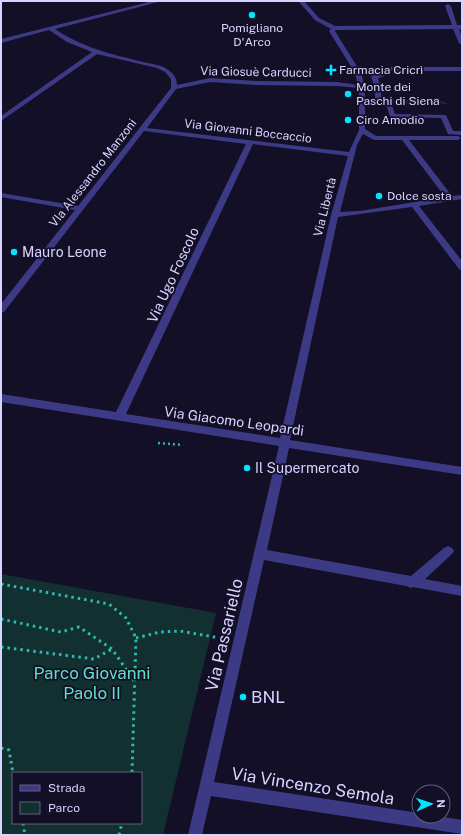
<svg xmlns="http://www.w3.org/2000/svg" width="463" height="836" font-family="'Public Sans',sans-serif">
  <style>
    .green { fill: #12302f; fill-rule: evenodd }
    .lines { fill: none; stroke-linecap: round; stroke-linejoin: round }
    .path-far1 { stroke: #2fb8b0; stroke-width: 2.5; stroke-dasharray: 2 3; stroke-linecap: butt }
    .path { stroke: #2fb8b0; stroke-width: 3; stroke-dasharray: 2.5 4; stroke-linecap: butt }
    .minor { fill: #3d3a85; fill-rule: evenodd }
    .poi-dot { fill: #00e5ff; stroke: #130f26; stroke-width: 1.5 }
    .labels { text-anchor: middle; stroke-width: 3.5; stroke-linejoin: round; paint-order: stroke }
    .far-poi-label { font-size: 12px; fill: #d9d4ff; stroke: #130f26; text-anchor: start }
    .far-street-label { font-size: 12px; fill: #d9d4ff; stroke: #130f26 }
    .poi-label { font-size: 14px; fill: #d9d4ff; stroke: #130f26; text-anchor: start }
    .street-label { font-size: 14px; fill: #d9d4ff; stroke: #130f26 }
    .near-street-label { font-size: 17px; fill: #d9d4ff; stroke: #130f26 }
    .near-park-label { font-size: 17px; fill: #5fe0c0; stroke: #130f26 }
    .near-poi-label { font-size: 17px; fill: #d9d4ff; stroke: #130f26; text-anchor: start }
  </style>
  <rect width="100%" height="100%" fill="#130f26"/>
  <g class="green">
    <path d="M386,99L442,101L448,104L387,103H385Z"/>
    <path d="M1,574L216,613L163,835H1ZM13,773H141V823H13Z"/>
  </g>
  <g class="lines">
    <path class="path-far1" d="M158,443L183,445"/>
    <g class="path">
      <path d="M1,584L109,604L126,618L136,638L132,773"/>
      <path d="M1,619L61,632L79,627L112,649L135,682"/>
      <path d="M136,638L160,632L180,631L220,638"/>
      <path d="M1,647L94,659L112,649"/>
      <path d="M1,748L9,750L13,773"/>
      <path d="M23,823L25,835"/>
      <path d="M119,835L122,823"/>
    </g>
    <g class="minor">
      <path d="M153,1H162L55,29C87,51 124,57 161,66C170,70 177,75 177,85L210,78L256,81L337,82L358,85L355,73L329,31L331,29L315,20L298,1H304L319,18L335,26L452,25L445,6L448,4L451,6L457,25H462V29H459L462,37V45L459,43L453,29L336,30L335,31L361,73L365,87V129L376,136H458L461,138L458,140H409L452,196L462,195V199L419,206L462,261V270L459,269L412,207L338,217L290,440L462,467V475L289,448L267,550L411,576L444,548L448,546L452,548L454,551L452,554L425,579L462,586V596L413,587L411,588L406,586L264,560L214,782L419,813V816H438L462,820V834L211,796L202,835H188L279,446L1,402V394L116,412L246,144L144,131L4,312L1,313V304L75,210L1,197V193L78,206L171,88V79L165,72L157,68L97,54L1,121V116L92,52L67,42L49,30L1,43V39ZM210,82L256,85L337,86L359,88V130L349,152L147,128L176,89ZM363,134L374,140H402L445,197L360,211L340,212L357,145ZM253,144L348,156L331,215L280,438L126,414Z"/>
      <path d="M375,67H462V71H380L385,76L378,78L381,89V101L392,105L395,114L446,115L453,131H462V135L448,134L441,118L390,117L387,107L375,102V89L371,76L377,74L372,69Z"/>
    </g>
  </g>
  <g class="poi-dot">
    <circle cx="252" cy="15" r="4"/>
    <path d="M329 64h4v4h4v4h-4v4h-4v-4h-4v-4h4z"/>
    <circle cx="348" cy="94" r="4"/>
    <circle cx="348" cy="120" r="4"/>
    <circle cx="379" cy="196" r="4"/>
    <circle cx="14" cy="252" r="4"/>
    <circle cx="247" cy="468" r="4"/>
    <circle cx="243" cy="697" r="4"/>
  </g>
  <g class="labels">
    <g class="far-poi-label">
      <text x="252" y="32" text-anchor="middle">Pomigliano<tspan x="252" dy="14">D'Arco</tspan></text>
      <text x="339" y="74">Farmacia Cricrì</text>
      <text x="356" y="91">Monte dei<tspan x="356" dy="14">Paschi di Siena</tspan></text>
      <text x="356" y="124">Ciro Amodio</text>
      <text x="387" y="200">Dolce sosta</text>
    </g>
    <g class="far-street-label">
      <text transform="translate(256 72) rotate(1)" y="4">Via Giosuè Carducci</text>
      <text transform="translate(248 131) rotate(7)" y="4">Via Giovanni Boccaccio</text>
      <text transform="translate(93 173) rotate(-52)" y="4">VIa Alessandro Manzoni</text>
      <text transform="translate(325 207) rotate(-76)" y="4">Via Libertà</text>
    </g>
    <g class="poi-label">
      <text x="22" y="257">Mauro Leone</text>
      <text x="255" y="473">Il Supermercato</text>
    </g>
    <g class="street-label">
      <text transform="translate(173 275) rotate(-65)" y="5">Via Ugo Foscolo</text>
      <text transform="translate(234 421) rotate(8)" y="5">Via Giacomo Leopardi</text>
    </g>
    <g class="near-street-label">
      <text transform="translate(224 635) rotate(-77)" y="6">Via Passariello</text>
      <text transform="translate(313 786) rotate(9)" y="6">Via Vincenzo Semola</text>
    </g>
    <g class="near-park-label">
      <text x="92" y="679">Parco Giovanni<tspan x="92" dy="20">Paolo II</tspan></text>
    </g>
    <g class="near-poi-label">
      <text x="251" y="703">BNL</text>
    </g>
  </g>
  <rect width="463" height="836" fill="none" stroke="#d9d4ff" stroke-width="4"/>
  <rect x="12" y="772" width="130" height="52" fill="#130f26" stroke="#625e7d"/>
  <rect x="20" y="785" width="20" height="6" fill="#3d3a85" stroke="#625e7d"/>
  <text x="48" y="792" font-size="12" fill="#d9d4ff">Strada</text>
  <rect x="20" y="802" width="20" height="12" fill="#12302f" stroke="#625e7d"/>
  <text x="48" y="812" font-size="12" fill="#d9d4ff">Parco</text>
  <g transform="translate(431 804) rotate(87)"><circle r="19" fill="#130f26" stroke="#625e7d"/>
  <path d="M0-3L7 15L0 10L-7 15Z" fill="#00e5ff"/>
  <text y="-6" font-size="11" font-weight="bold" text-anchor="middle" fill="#d9d4ff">N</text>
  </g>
</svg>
